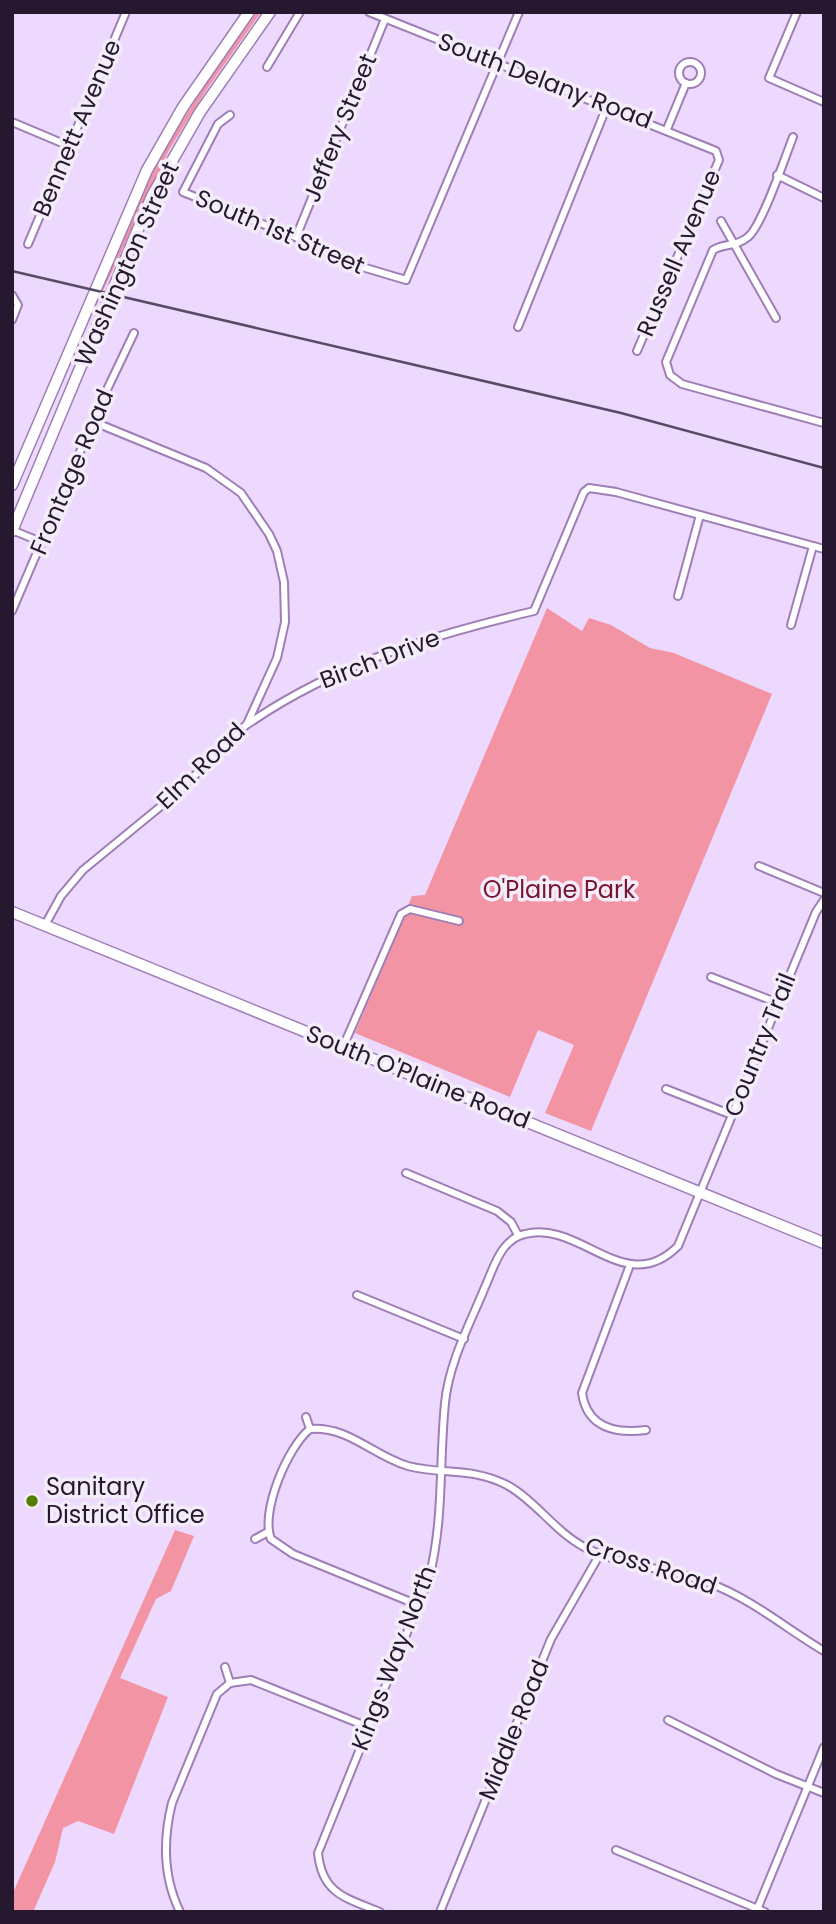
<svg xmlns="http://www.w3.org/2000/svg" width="836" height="1924" font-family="Poppins,sans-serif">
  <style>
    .green { fill: #f394a4 }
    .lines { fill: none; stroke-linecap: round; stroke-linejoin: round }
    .minor-casing { stroke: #9e7eb7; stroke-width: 10 }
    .secondary-casing { stroke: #9e7eb7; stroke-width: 13 }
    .minor { stroke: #fff; stroke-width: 6 }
    .secondary { stroke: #fff; stroke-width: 10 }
    .rail { stroke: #5a4b65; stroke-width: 2.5 }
    .poi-dot { fill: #547e01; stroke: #f3ecf9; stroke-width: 2.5 }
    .labels { text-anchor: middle; stroke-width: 7; stroke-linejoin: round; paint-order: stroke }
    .street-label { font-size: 24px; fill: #26192f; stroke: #f3ecf9 }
    .park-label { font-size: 24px; fill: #771532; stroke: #f3ecf9 }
    .poi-label { font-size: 24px; fill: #26192f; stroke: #f3ecf9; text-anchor: start }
  </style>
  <rect width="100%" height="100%" fill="#edd9fe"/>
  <g class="green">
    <path d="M257,12H261L205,92L169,150L80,340C107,276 131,210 165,150C192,102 225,57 257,12Z"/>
    <path d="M547,608L582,631L589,618L611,625L650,648L674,653L772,694L591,1131L545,1113L574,1045L538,1030L510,1097L355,1033L412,896L425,895Z"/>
    <path d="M175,1530L194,1536L171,1591L156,1599L120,1678L168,1697L114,1834L78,1821L63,1828L55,1862L33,1912H12V1895Z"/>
  </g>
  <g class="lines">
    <g class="minor-casing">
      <g id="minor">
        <path d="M369,12L716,151L719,160L637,351"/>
        <path d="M797,12L769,78L824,102"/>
        <circle cx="690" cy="73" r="11"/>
        <path d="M267,67L300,12"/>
        <path d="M230,115L218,124L183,192L305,241L359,266L406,280L519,12"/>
        <path d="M12,122L69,146"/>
        <path d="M667,129L686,83"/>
        <path d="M793,137C785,157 762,226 748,237C736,247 725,243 713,250L666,362L670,375L682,384L824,423"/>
        <path d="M777,175L824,198"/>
        <path d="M721,221L776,318"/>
        <path d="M296,237L385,19"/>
        <path d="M28,244L126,12"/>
        <path d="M12,295L18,305L12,320"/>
        <path d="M518,327L607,106"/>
        <path d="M12,530L41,542"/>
        <path d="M678,596L700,515"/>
        <path d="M12,611L103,398L134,333"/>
        <path d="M791,625L813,546"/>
        <path d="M248,724C335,664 432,635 534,611L584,492L589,488L616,492L824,549"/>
        <path d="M759,866L824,893"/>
        <path d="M45,925L61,896L83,870L177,793L247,724L277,658L285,622L284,582L277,551L269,534L241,493L206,468L94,422"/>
        <path d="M711,977L778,1003"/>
        <path d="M343,1047L401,914L410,909L459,921"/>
        <path d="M666,1089L732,1115"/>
        <path d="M406,1173L497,1211L511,1222L518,1235"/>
        <path d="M630,1265L582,1393C587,1428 616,1434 646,1430"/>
        <path d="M357,1295L464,1339"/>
        <path d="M306,1417L310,1429"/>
        <path d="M255,1539L268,1532"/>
        <path d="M418,1605L293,1554L271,1539C260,1512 288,1446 310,1429C349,1426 373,1456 408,1466C443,1475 472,1467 507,1485C536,1501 556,1533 586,1548C625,1567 669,1568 709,1583C752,1599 785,1628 824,1651"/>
        <path d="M225,1667L230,1683"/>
        <path d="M668,1720L776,1774L824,1793"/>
        <path d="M616,1850L765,1912"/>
        <path d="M180,1912C163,1877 163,1839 172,1803L217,1694L230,1683L251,1680L368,1727"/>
        <path d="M380,1912C346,1898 322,1894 318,1853L429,1578C444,1520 439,1462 445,1403C449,1362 470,1324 485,1287C494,1267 501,1239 525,1234C581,1220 625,1299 678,1246L816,912L824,900"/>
        <path d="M440,1912L551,1639L600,1554"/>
        <path d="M756,1912L824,1747"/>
      </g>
    </g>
    <g class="secondary-casing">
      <g id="secondary">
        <path d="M12,485L147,170L183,107L249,12"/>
        <path d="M12,531L152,196L200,112L270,12"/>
        <path d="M12,912L824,1243"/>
      </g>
    </g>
    <use href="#minor" class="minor"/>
    <use href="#secondary" class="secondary"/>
    <path class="rail" d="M12,271L621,413L824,468"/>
  </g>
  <circle class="poi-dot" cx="32" cy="1501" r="7"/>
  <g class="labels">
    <g class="street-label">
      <text transform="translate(545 81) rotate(21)" y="8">South Delany Road</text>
      <text transform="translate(77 128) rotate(-67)" y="8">Bennett Avenue</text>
      <text transform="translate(340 128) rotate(-68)" y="8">Jeffery Street</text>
      <text transform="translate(280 232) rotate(23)" y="8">South 1st Street</text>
      <text transform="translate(679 253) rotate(-67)" y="8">Russell Avenue</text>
      <text transform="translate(127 264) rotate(-66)" y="8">Washington Street</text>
      <text transform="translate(72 472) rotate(-67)" y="8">Frontage Road</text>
      <text transform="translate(380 659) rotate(-21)" y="8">Birch Drive</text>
      <text transform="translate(201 766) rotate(-44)" y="8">Elm Road</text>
      <text transform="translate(760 1045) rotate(-68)" y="8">Country Trail</text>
      <text transform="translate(418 1077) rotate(22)" y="8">South O'Plaine Road</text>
      <text transform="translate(651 1566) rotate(18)" y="8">Cross Road</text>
      <text transform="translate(394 1658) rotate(-69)" y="8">Kings Way North</text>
      <text transform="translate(514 1730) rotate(-68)" y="8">Middle Road</text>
    </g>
    <g class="park-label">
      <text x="559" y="898">O'Plaine Park</text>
    </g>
    <g class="poi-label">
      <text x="46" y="1495">Sanitary<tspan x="46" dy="28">District Office</tspan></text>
    </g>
  </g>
  <rect width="836" height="1924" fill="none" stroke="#26192f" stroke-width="28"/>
</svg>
